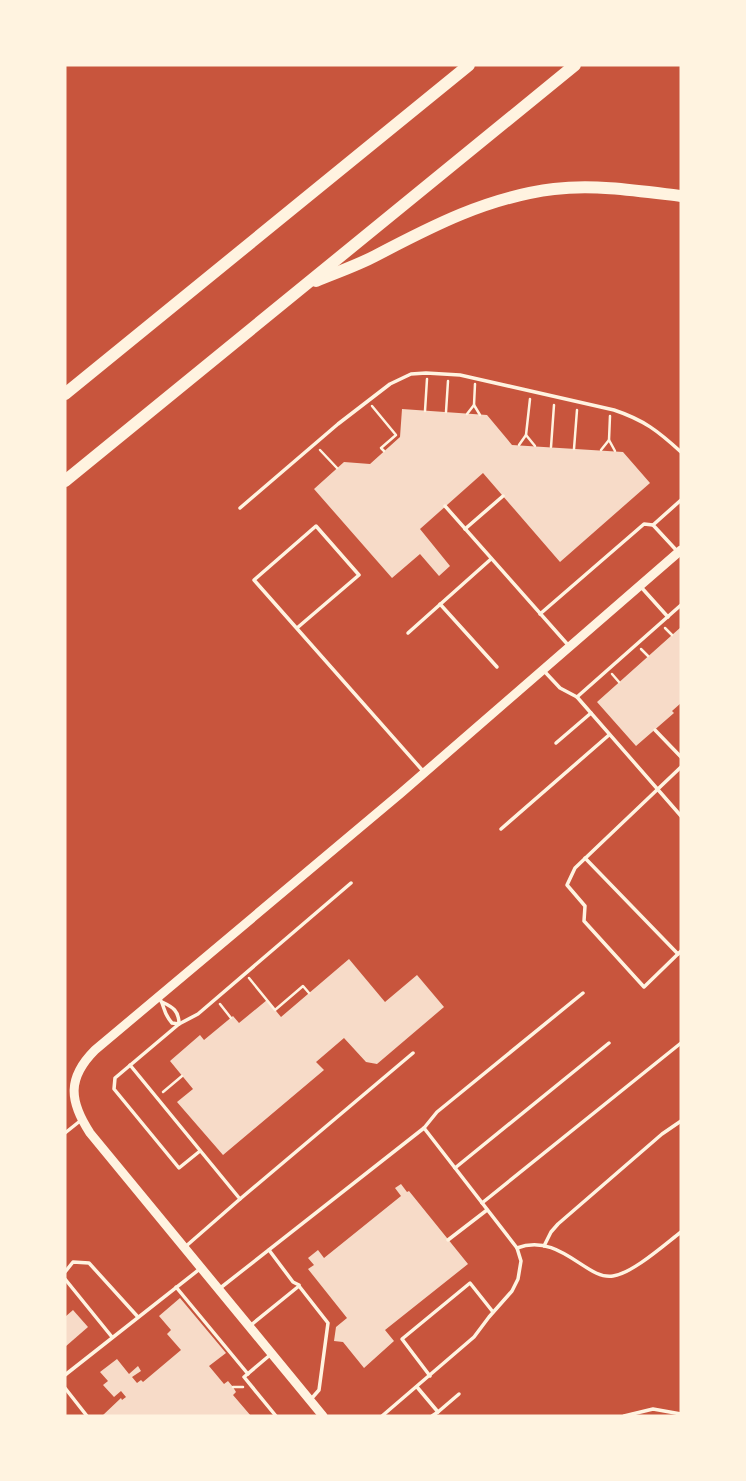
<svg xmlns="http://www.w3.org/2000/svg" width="746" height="1481" font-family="Montserrat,sans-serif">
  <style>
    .building { fill: #f7dbc8 }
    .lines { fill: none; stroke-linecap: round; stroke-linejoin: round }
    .path { stroke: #fff3e0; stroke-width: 2.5 }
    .service { stroke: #fff3e0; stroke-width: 3.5 }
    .tertiary { stroke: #fff3e0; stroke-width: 9 }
    .motorway { stroke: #fff3e0; stroke-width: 12 }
  </style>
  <rect width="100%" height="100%" fill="#c8553d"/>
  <g class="building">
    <path d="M402,409L487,415L512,445L623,452L650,483L560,562L483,473L420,529L450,566L439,576L420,554L392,578L314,489L344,462L370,464L400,437Z"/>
    <path d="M681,627V703L672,711L674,713L636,746L597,702Z"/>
    <path d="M349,959L385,1002L417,975L444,1007L377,1064L366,1062L344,1038L316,1062L324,1070L223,1155L177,1102L193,1089L170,1061L200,1035L204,1040L233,1016L239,1023L267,1000L281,1017Z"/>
    <path d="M401,1184L407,1192L409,1191L468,1264L385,1330L394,1341L364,1368L343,1342L334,1341L336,1327L347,1318L308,1269L314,1265L308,1258L318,1250L324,1258L401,1196L395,1188Z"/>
    <path d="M180,1298L226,1353L209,1366L224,1384L228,1381L233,1387L236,1392L233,1395L251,1416H102L121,1398L122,1400L126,1397L121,1391L114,1397L103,1385L108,1381L100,1372L117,1359L129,1374L138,1366L141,1371L132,1377L137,1383L141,1380L143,1382L181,1350L167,1334L171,1330L159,1316Z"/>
    <path d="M73,1310L88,1327L65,1347V1317Z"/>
  </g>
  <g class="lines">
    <g class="path">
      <path d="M474,405L475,384"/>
      <path d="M372,406L396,435L381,448L384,451"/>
      <path d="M425,411L427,379"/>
      <path d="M446,412L448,381"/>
      <path d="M467,414L474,405L480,415"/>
      <path d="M526,435L535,446"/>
      <path d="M609,440L610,416"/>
      <path d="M519,445L526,435L530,399"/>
      <path d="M551,447L554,405"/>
      <path d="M574,449L577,410"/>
      <path d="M320,450L337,468"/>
      <path d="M601,450L609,440L615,451"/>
      <path d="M665,628L672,635"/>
      <path d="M641,649L648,656"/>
      <path d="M612,674L619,682"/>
      <path d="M249,978L275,1010L303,986L309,993"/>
      <path d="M220,1004L231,1018"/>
      <path d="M163,1092L182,1076"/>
      <path d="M233,1387H243"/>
    </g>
    <g class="service">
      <path d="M445,506L569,646"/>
      <path d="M240,508L338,424L390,384L411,374L426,373L460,375L614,410C644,420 658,431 681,452"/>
      <path d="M465,529L503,496"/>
      <path d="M678,552L653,525L681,500"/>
      <path d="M641,587L668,617"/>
      <path d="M440,604L497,667"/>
      <path d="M540,614L644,524L653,525"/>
      <path d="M297,628L359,575L316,526L254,580L423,771"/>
      <path d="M408,633L491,559"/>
      <path d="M545,672L560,688L577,697L681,816"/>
      <path d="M577,697L681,605"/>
      <path d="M655,730L681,757"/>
      <path d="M556,743L591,713"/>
      <path d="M681,767L575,868L567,885L585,906L584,921L644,987L681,951"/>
      <path d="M501,829L609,735"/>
      <path d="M585,858L678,954"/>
      <path d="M160,999C165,1007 163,1013 172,1023L179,1024C179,1011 173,1007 162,1002"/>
      <path d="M130,1065L240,1199L185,1247"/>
      <path d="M65,1133L80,1121"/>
      <path d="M200,1151L179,1168L114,1089L115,1078L179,1024L198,1014L351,883"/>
      <path d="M455,1168L609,1043"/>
      <path d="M240,1199L413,1053"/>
      <path d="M482,1203L681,1043"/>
      <path d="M448,1240L487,1210"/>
      <path d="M544,1246L551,1232L558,1224L662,1134L681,1121"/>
      <path d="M517,1248C560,1232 587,1281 613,1276C633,1273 664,1245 681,1232"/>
      <path d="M269,1250L293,1282L299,1285"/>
      <path d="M65,1272L73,1262L89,1263L138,1317"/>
      <path d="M65,1279L112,1337"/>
      <path d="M176,1287L248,1374"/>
      <path d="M219,1289L424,1128L437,1112L583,993"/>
      <path d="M251,1325L299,1286L328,1323L319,1390L312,1398"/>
      <path d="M270,1355L244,1377L276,1416"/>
      <path d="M65,1375L201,1268"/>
      <path d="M430,1376L402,1339L470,1283L493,1312"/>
      <path d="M417,1387L438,1412L432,1416"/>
      <path d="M65,1388L87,1416"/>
      <path d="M438,1412L459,1394"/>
      <path d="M382,1416L474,1337L489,1317L512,1291L518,1279L521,1261L517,1248L424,1128"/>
      <path d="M624,1416L653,1409L681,1414"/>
    </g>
    <path class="tertiary" d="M323,1416L90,1133C69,1101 67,1078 95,1050L401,793L681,550"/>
    <g class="motorway">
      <path d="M316,281C335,273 356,266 375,256C432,226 488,197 554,189C596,184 640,191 681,196"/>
      <path d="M65,394L469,65"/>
      <path d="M65,481L575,65"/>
    </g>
  </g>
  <rect width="746" height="1481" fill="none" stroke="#fff3e0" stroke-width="133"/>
</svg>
